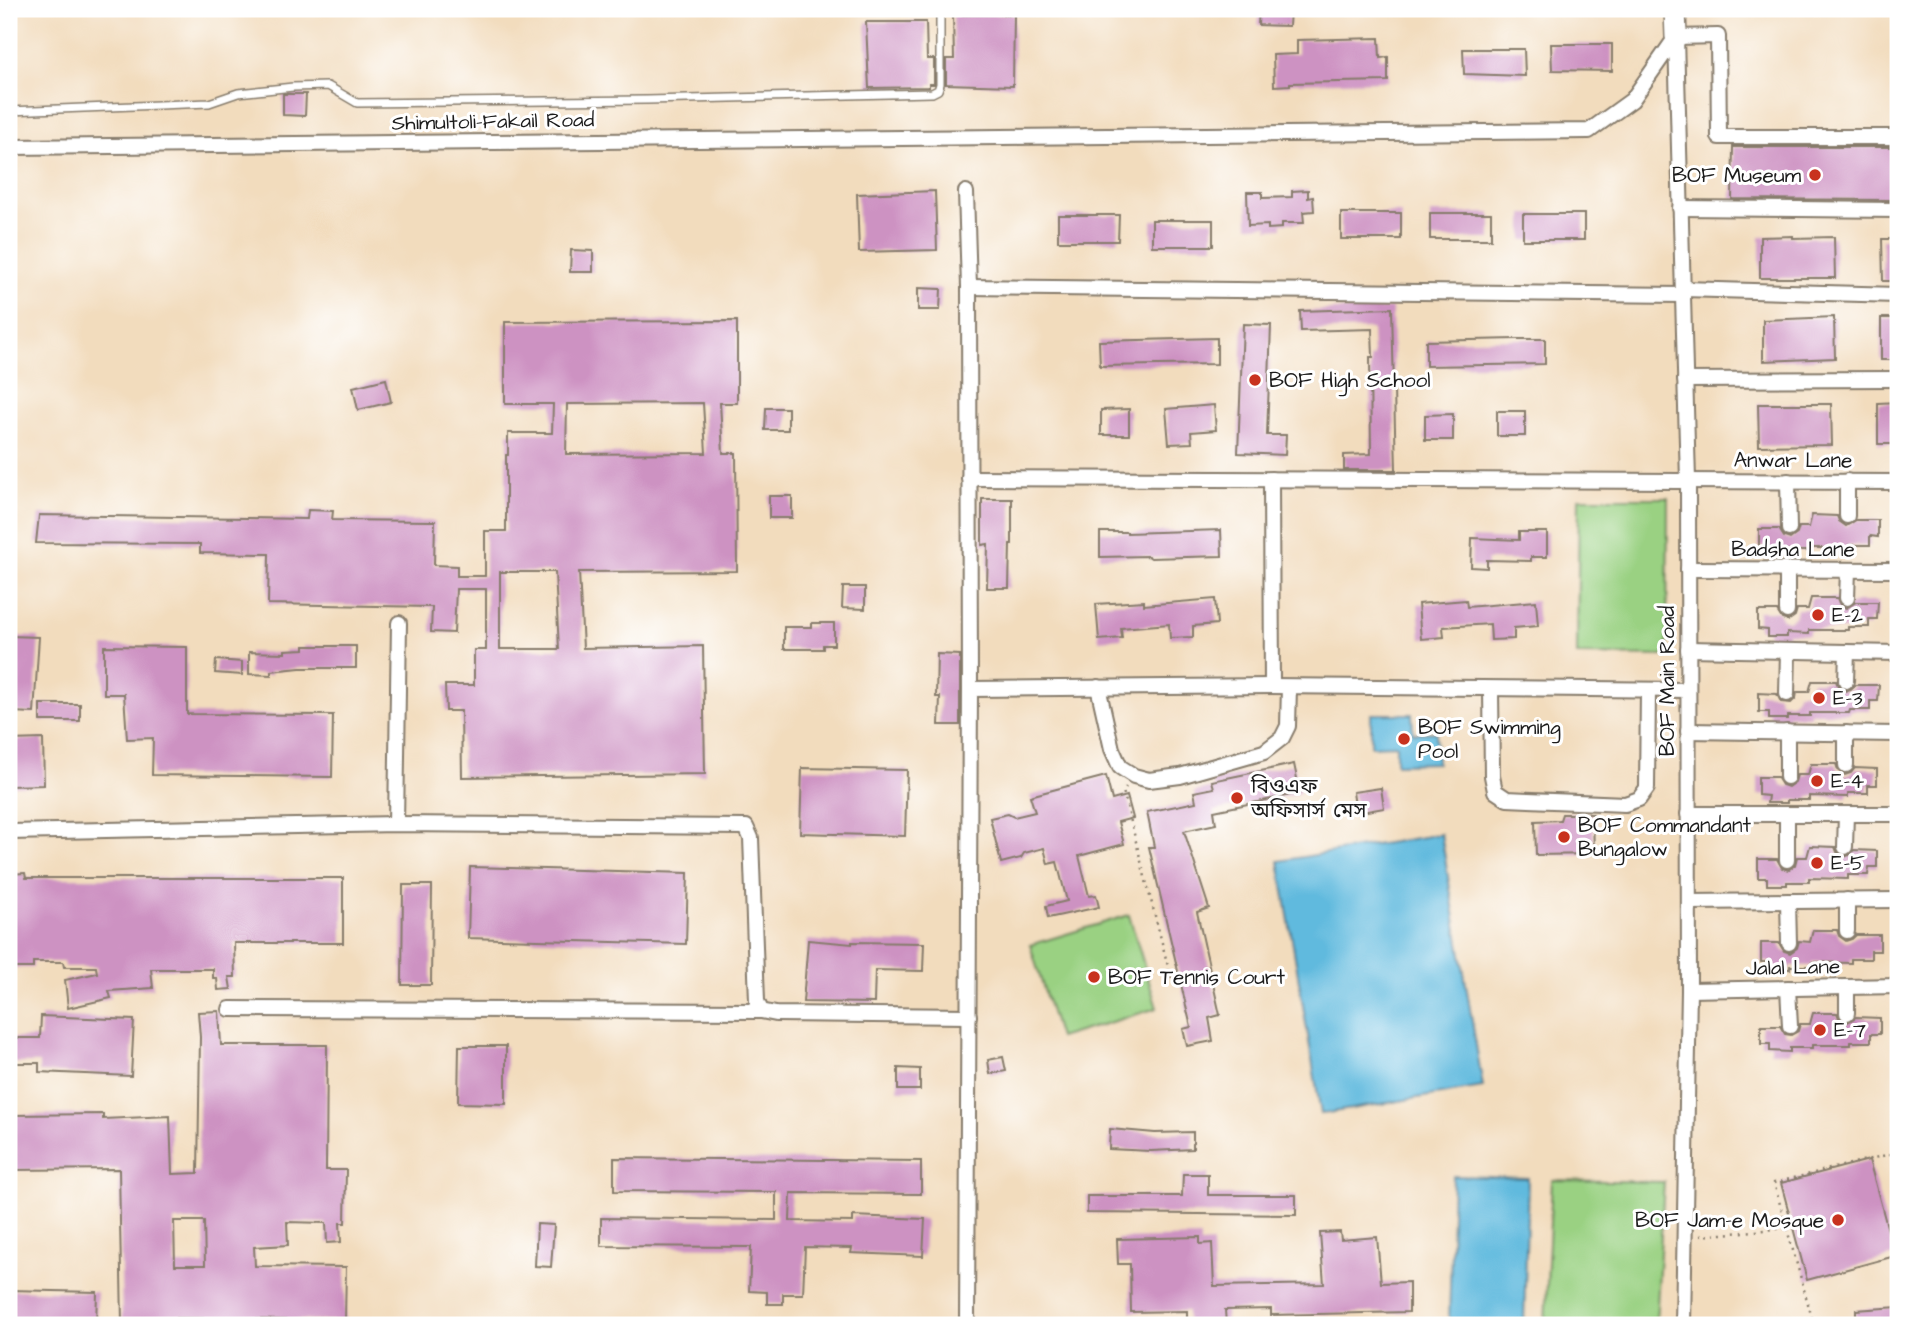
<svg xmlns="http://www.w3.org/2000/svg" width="1907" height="1334" font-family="'Architects Daughter','Noto Sans Bengali',sans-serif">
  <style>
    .green { fill: #9ad182; stroke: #5b764f; stroke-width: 2 }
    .water { fill: #60bade; stroke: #3e6b7d; stroke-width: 2 }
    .building { fill: #cd92c2; fill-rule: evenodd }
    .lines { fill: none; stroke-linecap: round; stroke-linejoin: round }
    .service-casing { stroke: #877c6c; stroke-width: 10 }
    .minor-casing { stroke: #877c6c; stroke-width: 18 }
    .primary-casing { stroke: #877c6c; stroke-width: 24 }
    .path { stroke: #877c6c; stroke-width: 2.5; stroke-dasharray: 2 5; stroke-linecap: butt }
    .service { stroke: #fff; stroke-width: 7 }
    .minor { stroke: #fff; stroke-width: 14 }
    .primary { stroke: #fff; stroke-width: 21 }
    .poi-dot { fill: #c8321e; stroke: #fff; stroke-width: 2.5 }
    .labels { text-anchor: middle; stroke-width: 6; stroke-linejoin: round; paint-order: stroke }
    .street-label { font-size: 21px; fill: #1c1c1c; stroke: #fff }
    .poi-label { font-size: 21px; fill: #1c1c1c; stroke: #fff; text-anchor: start }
  </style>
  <rect width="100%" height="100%" fill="#fff"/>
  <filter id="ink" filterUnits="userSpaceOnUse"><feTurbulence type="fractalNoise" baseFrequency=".0143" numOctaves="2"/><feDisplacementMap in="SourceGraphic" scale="14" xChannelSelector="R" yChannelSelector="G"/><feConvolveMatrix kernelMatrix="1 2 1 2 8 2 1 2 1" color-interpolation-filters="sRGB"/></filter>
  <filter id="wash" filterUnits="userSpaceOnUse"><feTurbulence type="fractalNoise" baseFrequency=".00686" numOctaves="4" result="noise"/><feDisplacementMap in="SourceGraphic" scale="28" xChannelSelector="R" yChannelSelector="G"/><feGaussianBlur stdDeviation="1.57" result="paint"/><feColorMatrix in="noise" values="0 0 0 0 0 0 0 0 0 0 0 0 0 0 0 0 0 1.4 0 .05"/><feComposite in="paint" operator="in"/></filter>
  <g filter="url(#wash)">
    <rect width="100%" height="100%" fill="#f2dcbd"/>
    <g class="green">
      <path d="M1579,498H1668L1667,656L1577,655Z"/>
      <path d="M1129,915L1157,1008L1059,1038L1030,945Z"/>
      <path d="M1552,1180L1664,1182L1656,1325H1545Z"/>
    </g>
    <g class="water">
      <path d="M1371,714H1412L1413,733L1436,732L1437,763L1396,764V745L1371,746Z"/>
      <path d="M1441,834L1483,1087L1321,1114L1279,861Z"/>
      <path d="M1453,1176L1528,1178L1524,1325H1449Z"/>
    </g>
    <g id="blocks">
      <g class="building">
        <path d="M1259,9L1290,10L1289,26L1258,25Z"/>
        <path d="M1014,14L1013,86L946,84V59H954L953,15Z"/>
        <path d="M866,22H926L927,59H934V84H929V87L869,88Z"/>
        <path d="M1379,38L1380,58L1388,57V81L1290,83V85L1274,86L1273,55L1297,54V40Z"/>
        <path d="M1551,44H1612V71L1552,70Z"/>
        <path d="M1463,49H1524L1525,76L1464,74Z"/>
        <path d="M283,94H306L305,116L283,115Z"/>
        <path d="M1733,147H1898V200L1732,199Z"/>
        <path d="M1308,190V198L1313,197L1314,211L1303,212L1304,223H1282V228L1268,229V225L1248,226L1247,192H1262V198L1292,197V191Z"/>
        <path d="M935,191L937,250L859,252L857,194Z"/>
        <rect x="1341" y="213" width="60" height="26"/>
        <rect x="1430" y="213" width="61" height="26"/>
        <rect x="1523" y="214" width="61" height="26"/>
        <path d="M1058,215H1119L1118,241H1058Z"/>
        <rect x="1152" y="220" width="61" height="26"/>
        <path d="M1793,236V238L1834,237L1835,278H1760V237Z"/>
        <path d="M1882,239H1898V281H1883Z"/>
        <path d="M571,250L593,251V272H570Z"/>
        <path d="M918,288L941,289L940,310H918Z"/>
        <path d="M1392,308L1396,470H1344V455L1371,454L1370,357H1373L1372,329L1301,331L1300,311Z"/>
        <path d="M1834,317L1835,358L1763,361V320Z"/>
        <rect x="1881" y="318" width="17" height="42"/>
        <path d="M737,321V403H720L723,453H736L737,571L579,572L583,648L703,646L705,774L462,777L461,711H446L445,685H474V650H486V589H456L454,633L431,632L432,607L268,604L269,554L200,553V544L36,543L39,515L307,519L308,510L333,511L332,520L435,521L434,565L457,566V576H485V531H506V455H508V433H552L553,404H505V322ZM703,403L706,453L566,454L567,404ZM500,572H555L559,649H500Z"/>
        <path d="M1243,324L1271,325L1267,435H1286L1285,455L1238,453Z"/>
        <path d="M1217,338V364L1100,366L1099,341Z"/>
        <path d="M1517,339H1545V364L1426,366V341Z"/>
        <path d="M386,379L391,402L358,410L353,387Z"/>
        <path d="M1898,402V444H1878V403Z"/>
        <path d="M1758,404H1831L1832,445L1759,446Z"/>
        <path d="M1214,405L1216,430L1191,432L1192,443L1169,444L1166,409Z"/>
        <path d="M766,408H788V430H765Z"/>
        <path d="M1129,409V435H1101V410Z"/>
        <rect x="1497" y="411" width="28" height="25"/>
        <path d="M1453,414V440H1425V415Z"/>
        <rect x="769" y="496" width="23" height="22"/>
        <path d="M982,499H1012V544H1010L1009,588H987L988,544L982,545Z"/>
        <path d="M1812,515L1837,516L1839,521L1846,526L1856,520H1878V537L1870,536V545H1849V548H1810V551H1788V554H1769V547H1759V529H1779L1784,537L1790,539L1797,534L1799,527H1809Z"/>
        <path d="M1221,530L1222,556L1151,558L1148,556L1100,557V532H1127V533Z"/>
        <path d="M1519,532H1547V557H1531V561L1487,560V568L1471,567L1472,538L1519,540Z"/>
        <path d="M843,587H865V609L842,608Z"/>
        <path d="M1811,598H1837L1839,603L1846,608L1856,602H1878L1877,619H1869V627H1848V630H1809V634L1787,633V637H1768V630L1758,629V611H1777L1782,619L1788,621L1795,616L1797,609H1808Z"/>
        <path d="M1215,599L1217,624L1193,626V637L1170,638L1169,624L1121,628L1122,638L1099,640L1096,604L1144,601V605Z"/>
        <path d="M1466,600L1467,607L1536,601L1538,626L1514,628V639L1491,640L1490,624L1443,627L1444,637L1421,639L1418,604Z"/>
        <path d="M812,623H834V645H823V649H784V627H812Z"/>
        <path d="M9,636L39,637L34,713L11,712L14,660H9Z"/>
        <path d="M104,646L187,647V714L333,715L332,777L152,775L153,738L127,739L124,694H104Z"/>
        <path d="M304,646H356V668H300L271,671V675L249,674V652L285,653V650L304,649Z"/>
        <path d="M937,654L960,655V725H939L940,697H936Z"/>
        <path d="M216,660L242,662V675L215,673Z"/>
        <path d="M1812,681H1836L1838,686L1845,691L1851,689L1855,685H1879L1878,701H1870V710H1850L1849,713H1810V716H1788V719H1769V712H1759V693L1777,694L1781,702L1791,703L1796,698L1797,692H1809Z"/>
        <rect x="40" y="704" width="40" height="17"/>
        <path d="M43,739L44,785L9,786V740Z"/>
        <path d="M1294,764L1300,793L1214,811L1216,824L1184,831L1209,908L1197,912L1220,1015L1209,1018L1213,1041L1187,1046L1183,1029L1191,1027L1149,847H1154L1147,812L1196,802L1194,792L1214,788L1212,781Z"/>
        <path d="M1811,764H1836L1838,770L1845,775L1851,773L1855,768L1877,769V785H1868V793H1848V797L1809,796V800H1787V803H1767L1768,796L1758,795V777H1777L1782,785L1788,787L1795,782L1797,775H1808Z"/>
        <path d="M802,768L907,770L905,836L800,833Z"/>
        <path d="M1106,776L1112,800L1127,796L1133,818L1118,822L1124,844L1079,856L1089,896L1096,895L1099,907L1048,918L1046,906L1067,901L1057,862L1048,864L1044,848L1024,853L1021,858L1001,863L990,818L1008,814L1014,817L1035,812L1030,796Z"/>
        <path d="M1381,788L1384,808L1356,813L1353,792Z"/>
        <path d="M1562,814H1593L1594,854L1536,855L1535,821L1560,820Z"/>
        <path d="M1810,846L1835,847L1837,852L1844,857L1850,855L1854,850L1877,851V867H1869L1868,875H1848V879L1809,878V882H1787V885H1767V878H1758V859H1777L1782,868L1788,870L1795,865L1797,857H1807Z"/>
        <path d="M470,867L688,873L686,944L468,938Z"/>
        <path d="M25,873L26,878H343V943H234L235,977H229L231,989L218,990L217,978H213V969H151L153,988L109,991L111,998L68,1008L65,980L97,973L96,967H64L63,962H33V968H9V874Z"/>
        <path d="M403,885H432L431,985H402Z"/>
        <path d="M1813,930H1837L1839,936L1846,941L1852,939L1856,935H1880V951H1871V959H1851V963L1812,962V966H1790V969H1770V962H1761V943H1779L1784,951L1790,953L1797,948L1799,941L1810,942Z"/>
        <path d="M808,940L852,944V942L924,943L923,971L875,970L874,1003L803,1002Z"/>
        <path d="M219,1011L221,1045H327L326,1170H346L345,1223H340L341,1242L327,1243L326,1223L287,1222L288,1245L254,1247L255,1266L346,1267L345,1321L176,1318V1322L122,1323L119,1169L11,1170V1115L103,1114V1119L170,1116L172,1174L198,1173L200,1037L198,1012ZM174,1221H204L205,1265H175Z"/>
        <path d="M1813,1013H1837L1839,1018L1846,1023L1856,1017L1880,1018V1034H1871V1042H1851V1045H1812V1048H1790V1052L1770,1051V1044H1761V1026H1780L1785,1034L1791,1035L1798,1031L1800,1024H1810Z"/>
        <path d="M41,1016L134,1020L131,1076L39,1072V1063H9V1038H40Z"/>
        <path d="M459,1046H506V1104L458,1103Z"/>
        <path d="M1003,1057L1006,1071L990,1074L988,1060Z"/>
        <path d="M898,1068L920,1069V1090H898Z"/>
        <path d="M1110,1129L1155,1133L1193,1132V1149L1151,1151L1109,1149Z"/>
        <path d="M614,1158L921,1161V1194L791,1193L790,1221L853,1222V1216L925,1219L923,1256L851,1253L852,1248L805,1247L803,1294H783V1304H767V1292L749,1291L751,1247L601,1246V1218L776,1220V1192L614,1191Z"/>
        <path d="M1869,1160L1895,1256L1807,1280L1781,1183Z"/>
        <path d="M1183,1174H1208V1195H1296V1215L1087,1213V1196H1182Z"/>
        <path d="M537,1224L554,1225L551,1267L535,1266Z"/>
        <path d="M1340,1232L1341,1240L1377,1237L1381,1283L1409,1282V1312L1271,1315V1309L1225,1310L1226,1325H1187V1311L1131,1312L1130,1264H1118L1117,1239L1200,1237V1244L1212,1243L1214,1286L1324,1284L1320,1233Z"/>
        <path d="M9,1290L97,1292L96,1325L9,1322Z"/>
        <path d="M1898,1307V1325H1856V1310Z"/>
      </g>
    </g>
  </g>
  <g filter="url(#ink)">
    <use href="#blocks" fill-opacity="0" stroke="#877c6c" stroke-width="2"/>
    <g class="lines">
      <g class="service-casing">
        <path id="service" d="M9,111L209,103L238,93L293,87L328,86L357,103L647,100L932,93L938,90L940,84V13L943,9"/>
      </g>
      <g class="minor-casing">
        <g id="minor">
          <path d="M1676,37L1688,481L1689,990L1683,1325"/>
          <path d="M1676,37L1718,36L1719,137H1898"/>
          <path d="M9,147L1589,131L1632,100L1676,37"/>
          <path d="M966,192L969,287L970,689L967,1325"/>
          <path d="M1680,208L1898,210"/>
          <path d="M969,287L1683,295"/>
          <path d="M1683,289L1898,295"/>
          <path d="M1685,380L1898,379"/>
          <path d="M969,478L1898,482"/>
          <path d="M1271,479L1272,686"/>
          <path d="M1788,481L1789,529"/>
          <path d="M1847,516V481"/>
          <path d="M1688,569L1898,570"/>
          <path d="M1847,598L1848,570"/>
          <path d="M1787,611V570"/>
          <path d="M1688,649L1898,653"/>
          <path d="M1846,681L1847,652"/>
          <path d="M1098,687L1112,749L1120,767L1134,776L1149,780L1180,776L1264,752L1282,738L1288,726L1289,687"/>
          <path d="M970,689L1272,686L1688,690"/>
          <path d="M1491,689L1492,776L1495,791L1507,799L1625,804L1639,799L1647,788L1648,690"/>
          <path d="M1787,694L1788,651"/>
          <path d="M1688,731L1898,734"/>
          <path d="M1787,732V777"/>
          <path d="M1846,765V733"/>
          <path d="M1688,814H1898"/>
          <path d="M1787,814V860"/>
          <path d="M396,824L399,623"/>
          <path d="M9,832L396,824L746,827L751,838L757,1001L761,1011L776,1014L969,1016"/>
          <path d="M1845,847L1846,814"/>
          <path d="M1788,901L1789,943"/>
          <path d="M1689,902L1898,900"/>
          <path d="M1847,931V900"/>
          <path d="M1847,987V1013"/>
          <path d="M1788,988L1790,1026"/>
          <path d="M1689,990L1898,986"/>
          <path d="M230,1009L761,1011"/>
        </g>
      </g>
      <g class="primary-casing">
        <path id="primary" d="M1675,9L1676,37"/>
      </g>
      <g class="path">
        <path d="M1126,787L1123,791L1172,982"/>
        <path d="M1700,1236L1787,1228"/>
        <path d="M1814,1325L1774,1183L1898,1152"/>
      </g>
      <use href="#service" class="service"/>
      <use href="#minor" class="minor"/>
      <use href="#primary" class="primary"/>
    </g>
  </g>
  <g class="poi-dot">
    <circle cx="1815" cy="175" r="7"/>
    <circle cx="1255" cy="380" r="7"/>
    <circle cx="1818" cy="615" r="7"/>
    <circle cx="1819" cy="698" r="7"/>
    <circle cx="1404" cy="739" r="7"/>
    <circle cx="1817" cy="781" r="7"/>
    <circle cx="1237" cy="798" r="7"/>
    <circle cx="1564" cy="837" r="7"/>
    <circle cx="1817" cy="863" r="7"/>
    <circle cx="1094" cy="977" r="7"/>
    <circle cx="1820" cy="1030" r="7"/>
    <circle cx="1838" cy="1220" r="7"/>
  </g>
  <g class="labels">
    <g class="street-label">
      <text transform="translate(493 121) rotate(-1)" y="7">Shimultoli-Fakail Road</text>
      <text x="1793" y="467">Anwar Lane</text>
      <text x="1793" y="556">Badsha Lane</text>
      <text transform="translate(1667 681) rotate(-90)" y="7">BOF Main Road</text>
      <text transform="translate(1793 967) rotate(-1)" y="7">Jalal Lane</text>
    </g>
    <g class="poi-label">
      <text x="1801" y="182" text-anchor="end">BOF Museum</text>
      <text x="1269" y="387">BOF High School</text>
      <text x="1832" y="622">E-2</text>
      <text x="1833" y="705">E-3</text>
      <text x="1418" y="734">BOF Swimming<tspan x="1418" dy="24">Pool</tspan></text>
      <text x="1831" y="788">E-4</text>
      <text x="1251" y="793">বিওএফ<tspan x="1251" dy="24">অফিসার্স মেস</tspan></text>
      <text x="1578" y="832">BOF Commandant<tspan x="1578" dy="24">Bungalow</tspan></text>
      <text x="1831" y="870">E-5</text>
      <text x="1108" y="984">BOF Tennis Court</text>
      <text x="1834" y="1037">E-7</text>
      <text x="1824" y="1227" text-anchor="end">BOF Jam-e Mosque</text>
    </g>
  </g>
  <rect width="1907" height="1334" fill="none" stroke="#fff" stroke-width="35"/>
</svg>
